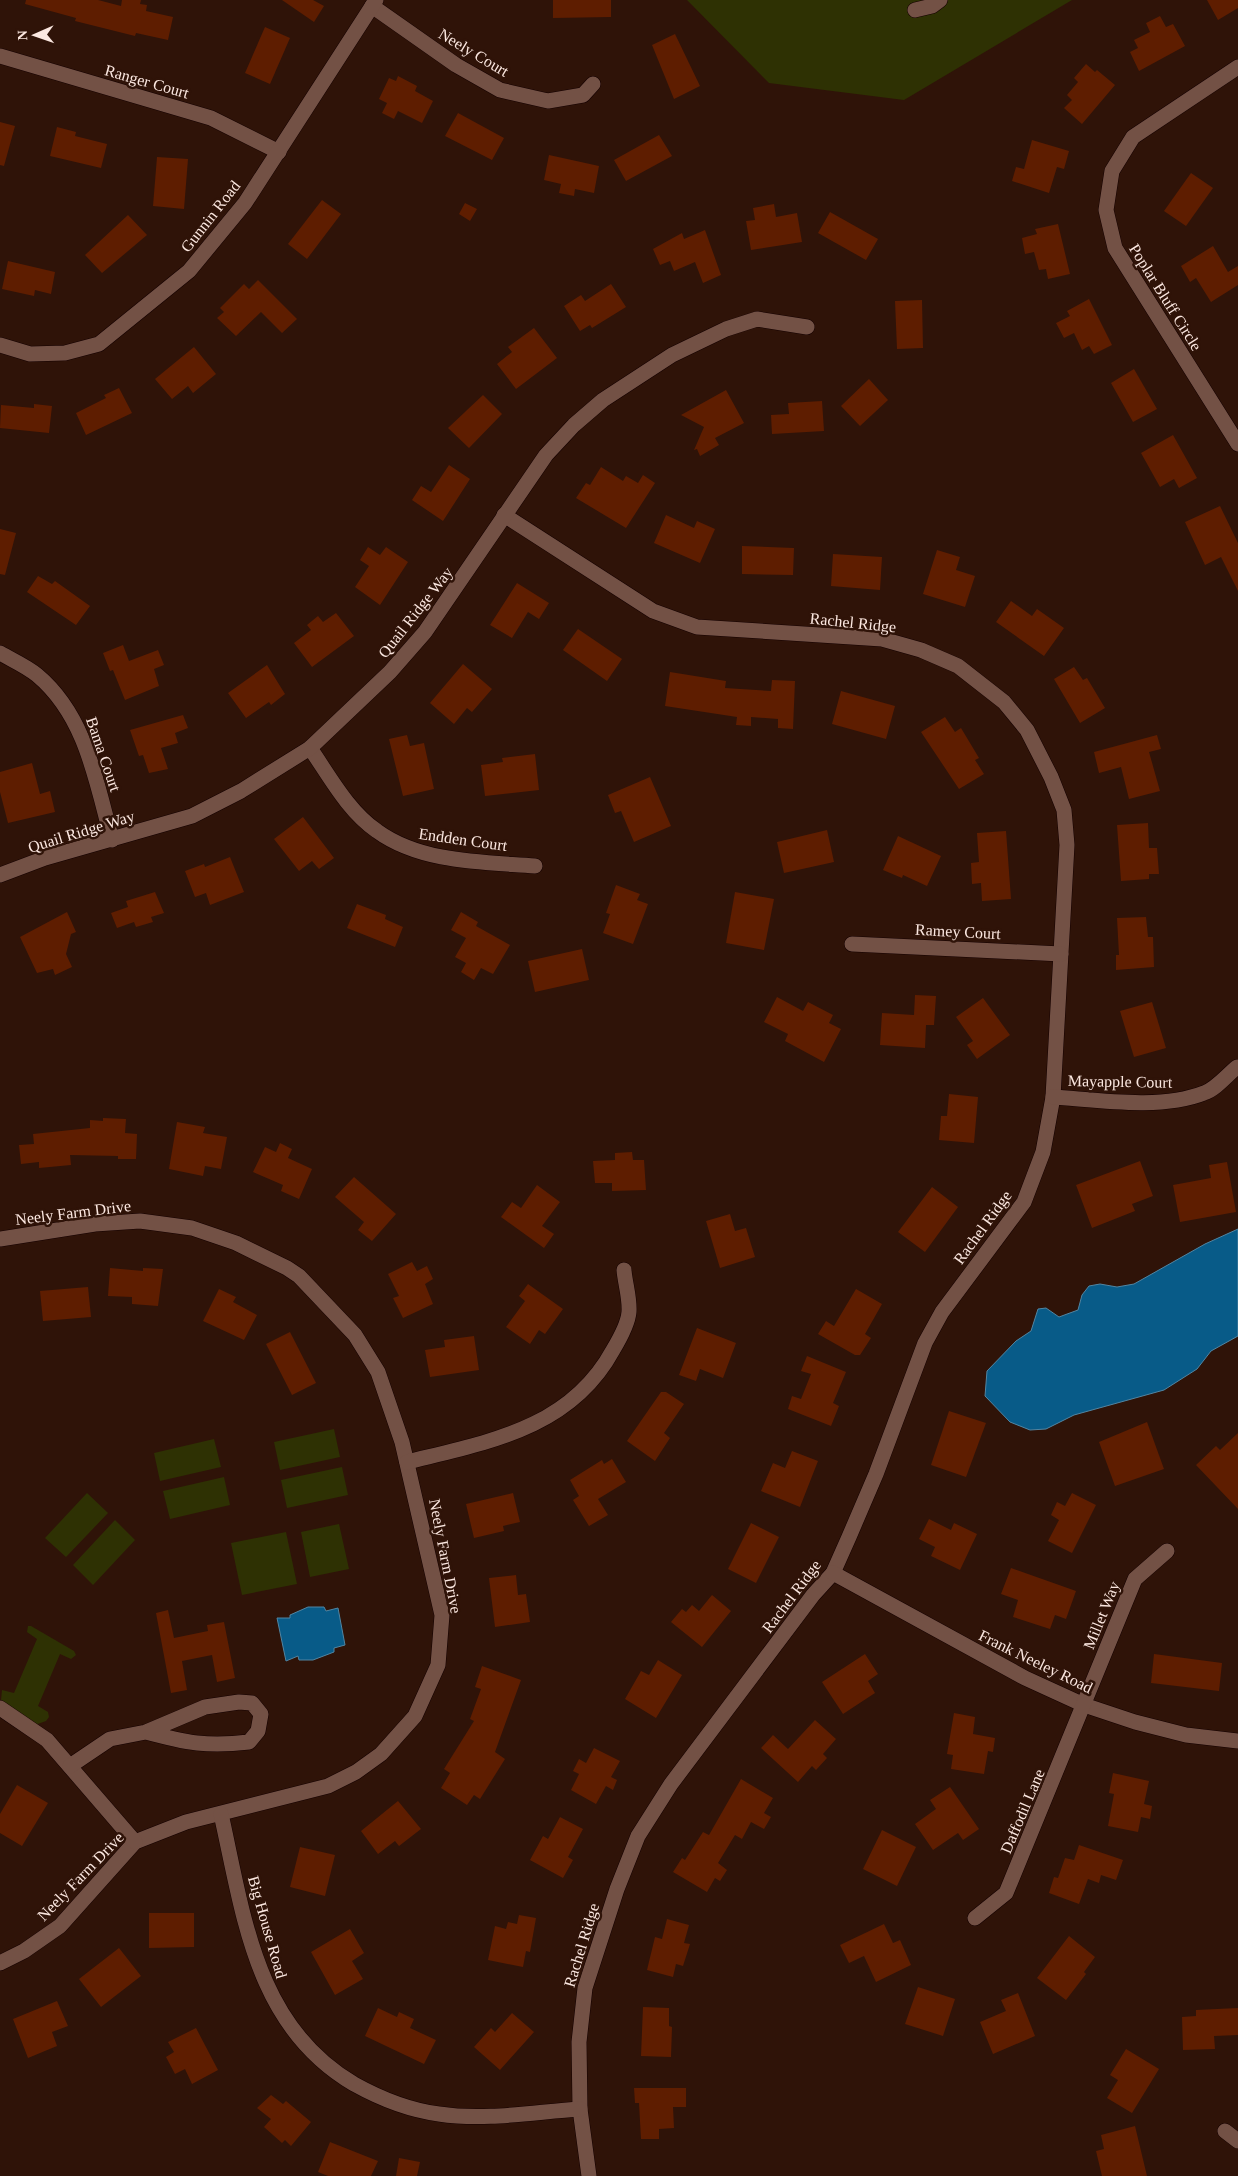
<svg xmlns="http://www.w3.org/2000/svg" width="1238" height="2176" font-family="Georgia,serif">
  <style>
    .green { fill: #2e3103 }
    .water { fill: #085b88; stroke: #5185a2 }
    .building { fill: #5e1d00 }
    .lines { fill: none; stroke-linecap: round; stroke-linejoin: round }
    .minor-casing { stroke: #150100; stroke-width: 16 }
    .minor { stroke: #735145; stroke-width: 15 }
    .labels { text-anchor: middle; stroke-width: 5; stroke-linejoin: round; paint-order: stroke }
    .street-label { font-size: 16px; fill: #fbe7e0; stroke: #2f1308 }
  </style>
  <rect width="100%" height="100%" fill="#2f1308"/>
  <g class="green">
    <path d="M687,0H1072L904,100L769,83Z"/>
    <path d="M334,1429L340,1457L280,1470L274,1442Z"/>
    <path d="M214,1439L221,1467L160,1481L154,1453Z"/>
    <path d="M342,1467L348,1495L287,1508L281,1480Z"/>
    <path d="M224,1477L230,1505L170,1519L163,1491Z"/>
    <path d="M87,1493L108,1513L66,1557L45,1538Z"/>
    <path d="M115,1520L135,1540L93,1585L73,1565Z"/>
    <path d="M339,1524L349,1569L310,1577L301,1532Z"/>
    <path d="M286,1532L297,1584L242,1595L231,1543Z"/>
    <path d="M28,1626H31L74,1651L76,1655L71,1659L60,1654L38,1706L48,1712L49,1717L46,1721L35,1725L3,1705L1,1700L2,1690L14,1693L37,1639L27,1632Z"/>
  </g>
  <g class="water">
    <path d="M1238,1229V1336L1211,1351L1197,1369L1164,1390L1074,1415L1046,1429L1030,1430L1010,1422L985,1396L987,1371L1016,1341L1031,1331L1038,1309L1046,1308L1059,1317L1078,1310L1082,1295L1089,1286L1100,1284L1117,1287L1134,1284L1205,1244Z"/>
    <path d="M308,1607H324L326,1611L338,1608L345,1645L334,1648V1652L313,1660H299L298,1656L286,1661L277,1618H290V1615Z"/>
  </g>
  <g class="building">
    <path d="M26,0H98L121,6L122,0H141L140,4L147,5L146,11L173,17L168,40L136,33L135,36L75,21L76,18L25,4Z"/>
    <path d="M282,0H313L324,6L314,22Z"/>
    <path d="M553,0H611V17L553,18Z"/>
    <path d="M1207,0H1238V8L1218,20Z"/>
    <path d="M1160,16L1166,27L1173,24L1185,46L1139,71L1130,52L1138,48L1134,40L1150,32L1146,23Z"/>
    <path d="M265,27L290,38L270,84L245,73Z"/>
    <path d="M675,34L700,86L674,99L652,45Z"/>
    <path d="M1086,64L1095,72L1097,70L1115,85L1082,124L1064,108L1072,100L1067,95L1078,82L1074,78Z"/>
    <path d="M398,76L417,86L415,91L433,101L422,123L398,111L394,119L382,113L387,103L379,99L389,78L396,81Z"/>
    <path d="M458,113L504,138L492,160L445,136Z"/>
    <path d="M0,122L15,126L4,166L0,165Z"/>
    <path d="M57,127L76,132L75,136L107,144L101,168L50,156Z"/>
    <path d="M659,135L672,156L626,181L614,160Z"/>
    <path d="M1032,140L1069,151L1064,169L1057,167L1049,193L1012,181L1016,167L1024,169Z"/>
    <path d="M549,155L599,166L594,193L575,189L574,196L559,193L561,184L544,180Z"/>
    <path d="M157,157L188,159L184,209L153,206Z"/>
    <path d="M1191,173L1213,188L1186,226L1164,211Z"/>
    <path d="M322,200L341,214L307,259L288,244Z"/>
    <path d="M465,203L477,209L470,221L459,214Z"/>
    <path d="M774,204L776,217L797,213L802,242L751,250L746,221L755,220L753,208Z"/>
    <path d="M830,212L878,239L866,260L818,233Z"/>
    <path d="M128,215L147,235L102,273L85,255Z"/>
    <path d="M1058,224L1070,274L1048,279L1046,269L1039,270L1034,252L1025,254L1022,238L1037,234L1035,229Z"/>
    <path d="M705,230L721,275L703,283L695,262L674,271L670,261L660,265L653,249L682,233L684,239Z"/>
    <path d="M1213,246L1228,272L1238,266V285L1211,302L1196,278L1190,282L1181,266Z"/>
    <path d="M8,261L55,272L51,294L35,290L34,296L2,289Z"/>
    <path d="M258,280L297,319L282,333L261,312L236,336L217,318L224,312L220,308L244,284L249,289Z"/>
    <path d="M611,284L626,307L592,328L590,325L580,331L564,306L581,295L585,301Z"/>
    <path d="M1089,299L1112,345L1094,354L1089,346L1082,350L1074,333L1064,338L1056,323L1070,316L1067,311Z"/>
    <path d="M922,300L923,348L897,349L895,301Z"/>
    <path d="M534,328L557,358L516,389L497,364L512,352L508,347Z"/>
    <path d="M194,347L216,374L193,393L188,386L172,399L155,379Z"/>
    <path d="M1134,369L1157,409L1133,422L1111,383Z"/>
    <path d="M869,379L888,400L860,426L841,406Z"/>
    <path d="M119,388L132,413L86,435L76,413L106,398L104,395Z"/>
    <path d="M726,390L744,423L715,438L719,445L700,456L697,449L694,450L704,427L681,415Z"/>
    <path d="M483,395L502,414L469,448L448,428Z"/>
    <path d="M822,401L824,431L772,434L771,415L789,414L788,403Z"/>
    <path d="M34,404L52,406L49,433L0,428L1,405L34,408Z"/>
    <path d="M1173,435L1197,478L1179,488L1174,479L1160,487L1141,453Z"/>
    <path d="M449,465L470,479L443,521L412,500L421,486L431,492Z"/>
    <path d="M601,467L623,481L626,476L638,483L643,475L655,483L626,528L576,498L586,483L590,485Z"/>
    <path d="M1220,506L1238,543V591L1221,557L1205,565L1185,522Z"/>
    <path d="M666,515L694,528L697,521L715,529L700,563L654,543Z"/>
    <path d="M0,529L16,533L5,575L0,574Z"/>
    <path d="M742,546L794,548L793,575L742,574Z"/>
    <path d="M368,547L380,555L386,547L408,562L380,605L355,587L369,566L360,560Z"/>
    <path d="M937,550L960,557L956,570L975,576L965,607L923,594Z"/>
    <path d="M833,554L882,557L880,590L831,586Z"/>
    <path d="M38,576L52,584L55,581L90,606L76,625L27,592Z"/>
    <path d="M517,583L549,603L539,619L528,612L512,638L490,625Z"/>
    <path d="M1011,601L1032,616L1037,609L1064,628L1044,656L996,622Z"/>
    <path d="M336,613L354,636L312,667L294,643L311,630L307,625L318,616L323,622Z"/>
    <path d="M578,629L622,659L607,681L563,650Z"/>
    <path d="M123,645L129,661L158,650L164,665L154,669L159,686L125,700L113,670L110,671L103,653Z"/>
    <path d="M463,664L492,689L472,712L467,708L454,724L430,703Z"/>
    <path d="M267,665L285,694L271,705L269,702L246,718L228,693Z"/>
    <path d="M1074,667L1083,680L1087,678L1105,708L1080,723L1054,679Z"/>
    <path d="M670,672L726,681L725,688L771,691L772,680L795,681L793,729L778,728V719L751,717V726L736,725L737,717L665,706Z"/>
    <path d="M841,691L895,706L886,739L832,724Z"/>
    <path d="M183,715L188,728L175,733L178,743L161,748L168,769L149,773L143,755L139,756L130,730Z"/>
    <path d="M945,717L955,732L961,728L979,758L975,760L984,774L959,789L921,732Z"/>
    <path d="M407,735L410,746L424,743L434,789L403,796L389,739Z"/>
    <path d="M1157,735L1161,749L1149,752L1160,791L1129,799L1121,767L1099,773L1094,752Z"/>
    <path d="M535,754L539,790L485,796L481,765L503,762L502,758Z"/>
    <path d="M32,763L40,794L50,791L55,812L8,823L0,792V772Z"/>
    <path d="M650,777L671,826L634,842L621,811L615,813L608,795Z"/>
    <path d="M303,817L334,858L319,869L312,861L299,871L274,839Z"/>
    <path d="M1148,823L1149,848H1157L1159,874H1149V879L1121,881L1117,825Z"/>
    <path d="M827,830L834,862L784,873L777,842Z"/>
    <path d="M1006,831L1011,899L982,901L981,883L972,884L971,863L979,862L977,833Z"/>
    <path d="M898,836L941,856L927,886L903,875L902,878L883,870Z"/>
    <path d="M230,857L244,892L210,905L206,893L195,897L185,871L204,864L205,867Z"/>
    <path d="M616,885L640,894L637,900L648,904L633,944L603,933L610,914L606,913Z"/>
    <path d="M155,892L164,913L151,917L153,922L136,927L134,922L117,928L111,913L128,907L126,901Z"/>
    <path d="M735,892L774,899L764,950L726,943Z"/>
    <path d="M357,904L386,915L385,919L403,927L395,947L347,928Z"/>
    <path d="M67,912L76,932L71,934L66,954L72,967L55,975L53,969L37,973L20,937Z"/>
    <path d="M461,912L478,922L476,926L510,945L493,974L481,968L474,980L461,972L466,963L455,957L466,938L451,930Z"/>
    <path d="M1146,917L1148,937H1153L1154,967L1116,970V955H1119L1117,918Z"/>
    <path d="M582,949L589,980L535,992L528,961Z"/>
    <path d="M915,995L936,996L934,1025H926L925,1048L880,1045L882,1013L914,1015Z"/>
    <path d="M777,997L803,1011L808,1002L833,1015L829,1023L841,1029L824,1062L785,1041L788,1034L764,1022Z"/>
    <path d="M983,998L1010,1035L977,1059L967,1045L973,1041L956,1017Z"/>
    <path d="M1152,1002L1166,1048L1134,1057L1120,1011Z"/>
    <path d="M949,1094L978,1097L974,1143L939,1140L941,1116H947Z"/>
    <path d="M103,1118L126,1119L125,1133L137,1134L136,1159H118V1156L70,1155L71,1165L39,1168V1162L21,1164L19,1145L34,1144L33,1134L90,1128V1120L103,1121Z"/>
    <path d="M177,1122L205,1127L203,1133L227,1137L221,1169L205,1166L203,1176L169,1169Z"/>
    <path d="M280,1143L292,1149L288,1158L312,1169L299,1199L281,1191L283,1185L253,1172L265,1147L276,1152Z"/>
    <path d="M632,1152L633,1160H644L646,1190L612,1191V1183H595L593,1161L615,1160V1153Z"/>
    <path d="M1140,1161L1153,1196L1132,1204L1135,1211L1092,1228L1076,1185Z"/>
    <path d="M1227,1162L1236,1212L1180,1222L1173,1185L1211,1178L1209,1165Z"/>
    <path d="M354,1177L396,1214L372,1241L358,1230L364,1222L335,1197Z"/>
    <path d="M537,1185L560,1202L542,1226L554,1234L544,1248L501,1217L512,1202L521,1208Z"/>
    <path d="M932,1187L958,1207L925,1252L898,1232Z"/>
    <path d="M730,1214L735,1231L746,1228L755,1257L720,1268L706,1221Z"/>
    <path d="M412,1262L417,1271L427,1266L433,1279L425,1284L433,1304L403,1318L393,1298L399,1296L388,1274Z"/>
    <path d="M110,1268L143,1271V1268L163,1269L158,1306L132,1304V1297L108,1296Z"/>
    <path d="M528,1284L563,1309L545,1334L539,1330L530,1344L506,1327L525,1301L519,1296Z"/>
    <path d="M88,1287L91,1317L43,1321L40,1291Z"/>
    <path d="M219,1289L236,1297L233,1302L257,1315L244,1340L203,1321Z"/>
    <path d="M856,1289L882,1304L865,1334L871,1338L860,1355H855L818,1334L826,1321L834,1326Z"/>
    <path d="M697,1328L736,1343L723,1378L700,1369L696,1381L679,1375Z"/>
    <path d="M290,1332L316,1383L292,1395L266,1344Z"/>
    <path d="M474,1336L479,1370L430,1377L425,1350L445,1347L444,1340Z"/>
    <path d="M807,1356L846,1372L833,1403L839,1406L831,1426L788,1409L792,1396L801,1399L811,1374L801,1371Z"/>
    <path d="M661,1392H666L684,1404L664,1433L670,1438L655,1461L627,1441Z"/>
    <path d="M949,1411L986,1423L966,1477L931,1465Z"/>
    <path d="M1147,1422L1164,1469L1115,1486L1099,1442Z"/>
    <path d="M1238,1433V1509L1196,1465L1216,1446L1220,1450Z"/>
    <path d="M792,1451L818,1461L800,1507L761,1491L773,1463L785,1468Z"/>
    <path d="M612,1459L626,1482L598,1499L608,1515L589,1526L573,1500L579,1496L570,1480L602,1460L604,1464Z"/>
    <path d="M513,1493L520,1522L503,1526L504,1531L474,1538L466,1504Z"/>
    <path d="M1072,1493L1096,1505L1072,1553L1048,1541L1059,1520L1051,1515L1057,1502L1065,1506Z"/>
    <path d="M929,1519L951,1530L954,1523L977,1534L960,1570L931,1556L935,1547L919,1539Z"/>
    <path d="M751,1523L779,1537L756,1583L728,1569Z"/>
    <path d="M1011,1568L1076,1591L1066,1619L1055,1615L1050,1629L1013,1617L1018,1600L1001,1594Z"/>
    <path d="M516,1575L518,1595L526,1594L530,1622L495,1627L489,1578Z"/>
    <path d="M712,1595L731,1611L702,1647L671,1622L682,1609L686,1612L692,1605L699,1611Z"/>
    <path d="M168,1610L174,1638L208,1631L207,1625L224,1622L235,1678L217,1682L212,1655L182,1661L187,1690L171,1693L156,1613Z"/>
    <path d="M865,1654L878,1674L868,1681L875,1693L843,1714L822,1682Z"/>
    <path d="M1154,1654L1222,1663L1219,1691L1151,1683Z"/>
    <path d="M658,1660L682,1675L656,1718L625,1699L641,1671L649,1675Z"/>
    <path d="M482,1666L521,1680L495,1752L505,1759L480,1799L474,1795L467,1805L441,1788L450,1773L444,1769L474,1721L470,1719L481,1689L475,1687Z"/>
    <path d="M954,1713L975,1717L973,1734L995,1738L993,1752L988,1751L984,1774L951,1769L953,1755L947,1754Z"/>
    <path d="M815,1720L836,1739L823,1754L827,1758L816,1770L812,1766L798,1782L761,1748L773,1735L788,1749Z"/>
    <path d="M594,1748L620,1761L611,1777L617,1780L613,1790L606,1786L596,1804L571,1790L579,1774L573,1771L579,1759L586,1763Z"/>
    <path d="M1113,1773L1149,1781L1144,1804L1152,1806L1150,1819L1141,1817L1138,1832L1108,1826L1114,1794L1109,1793Z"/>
    <path d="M741,1779L773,1798L764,1813L771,1817L764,1829L751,1822L742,1839L735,1835L718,1863L727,1870L720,1881L715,1878L707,1892L673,1872L682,1858L685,1860L703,1832L709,1835Z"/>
    <path d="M17,1785L48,1803L22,1846L0,1833V1814Z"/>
    <path d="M950,1787L979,1829L963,1840L958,1833L933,1850L915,1824L936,1809L930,1800Z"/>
    <path d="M398,1801L421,1829L399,1846L395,1841L378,1854L361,1831Z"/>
    <path d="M560,1817L583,1829L568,1857L573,1860L563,1878L530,1860L543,1836L548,1839Z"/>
    <path d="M882,1830L916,1847L897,1886L863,1869Z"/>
    <path d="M1079,1845L1123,1860L1116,1880L1101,1875L1099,1883L1088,1879L1079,1904L1049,1893L1054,1877L1058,1878L1065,1858L1074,1860Z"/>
    <path d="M300,1847L335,1855L325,1896L290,1887Z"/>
    <path d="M149,1913H194V1947L149,1948Z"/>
    <path d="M519,1915L536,1918L530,1952L526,1951L523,1967L488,1960L495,1926L506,1929L508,1922L517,1924Z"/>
    <path d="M667,1919L689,1925L684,1943L690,1944L683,1966L676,1964L673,1977L647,1970L655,1937L662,1939Z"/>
    <path d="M884,1924L893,1943L900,1940L911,1965L876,1982L864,1956L849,1963L840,1945Z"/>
    <path d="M350,1929L364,1953L352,1961L363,1979L335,1995L311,1952Z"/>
    <path d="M1069,1936L1095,1957L1084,1972L1086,1974L1066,2000L1037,1978Z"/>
    <path d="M119,1948L141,1976L101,2007L79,1979Z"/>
    <path d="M918,1987L955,1999L943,2036L905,2024Z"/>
    <path d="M1018,1993L1035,2036L993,2054L980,2022L1006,2011L1001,2000Z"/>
    <path d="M57,2001L68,2026L52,2032L57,2046L28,2058L13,2019Z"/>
    <path d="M643,2007L669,2008V2026L672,2027L671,2057L641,2056Z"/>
    <path d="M378,2008L397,2017L399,2012L414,2019L410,2028L436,2040L424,2064L365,2036Z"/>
    <path d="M1238,2008V2035L1214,2036L1215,2049L1183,2050L1182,2017L1196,2016V2010Z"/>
    <path d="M512,2013L534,2032L500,2070L474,2047L491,2028L495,2032Z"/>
    <path d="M196,2028L218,2070L192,2084L185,2069L175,2074L166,2057L174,2052L168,2042Z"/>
    <path d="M1126,2049L1159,2069L1132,2113L1107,2098L1118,2080L1110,2075Z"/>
    <path d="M634,2088H686V2107H673L674,2128L659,2129V2139H641L639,2103H635Z"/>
    <path d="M271,2095L283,2104L286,2101L311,2122L291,2146L285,2140L282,2143L264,2127L271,2119L257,2108Z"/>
    <path d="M1135,2126L1147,2176H1102L1096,2151L1104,2149L1101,2135Z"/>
    <path d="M330,2142L378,2161L371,2176H328L318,2172Z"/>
    <path d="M399,2158L420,2162L417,2176H396Z"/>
  </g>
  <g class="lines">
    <g class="minor-casing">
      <g id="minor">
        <path d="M372,6L456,65L500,90L548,101L583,95L593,84"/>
        <path d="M915,10L932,6L940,0"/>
        <path d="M0,56L211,118L279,152"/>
        <path d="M1238,67L1133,137L1112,171L1106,210L1115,248L1238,444"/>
        <path d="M0,345L30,354L65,353L99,344L189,271L245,203L376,0"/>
        <path d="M504,515L653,611L697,627L882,639L921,650L958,666L1004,702L1027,730L1051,777L1064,810L1067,845L1053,1097L1043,1152L1024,1202L942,1312L925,1343L876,1474L849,1537L833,1573L813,1595L671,1784L638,1836L617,1889L585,1988L579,2042L580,2109L589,2176"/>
        <path d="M0,653C12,660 26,666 37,675C86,716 96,781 112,840"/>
        <path d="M310,748C330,777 348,811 377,831C421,863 483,862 535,866"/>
        <path d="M0,875L45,858L192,816L241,791L310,748L390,672L425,632L546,455L574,425L603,400L672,355L726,329L757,319L807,327"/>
        <path d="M852,944L1061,954"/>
        <path d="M1053,1097C1098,1100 1161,1110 1204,1093C1216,1089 1227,1075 1237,1067"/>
        <path d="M0,1239L95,1224L140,1221L192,1228L236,1243L287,1268L299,1276L355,1335L378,1372L402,1442L442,1615L438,1665L415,1716L381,1754L356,1772L328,1786L186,1822L135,1842L60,1926L24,1951L0,1963"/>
        <path d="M407,1462C488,1442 570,1429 613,1350C619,1340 628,1324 629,1312C630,1298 625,1283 624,1270"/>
        <path d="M833,1573L1025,1678L1084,1705L1135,1722L1186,1735L1238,1741"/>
        <path d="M0,1708L47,1740L135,1842"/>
        <path d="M70,1766L110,1739L146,1732L205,1707L239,1702L252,1703L261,1714L258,1731L249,1742C208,1747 186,1743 146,1732"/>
        <path d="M221,1814C244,1916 255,2026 354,2084C381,2099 408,2110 439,2114C485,2121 534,2112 580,2109"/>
        <path d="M975,1918L1006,1893L1135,1579L1167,1551"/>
        <path d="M1225,2131L1238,2141"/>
      </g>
    </g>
    <use href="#minor" class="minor"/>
  </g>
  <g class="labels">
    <g class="street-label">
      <text transform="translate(474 52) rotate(31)" y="6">Neely Court</text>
      <text transform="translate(147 81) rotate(16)" y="6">Ranger Court</text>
      <text transform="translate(210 216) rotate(-52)" y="6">Gunnin Road</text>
      <text transform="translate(1166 297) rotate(58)" y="6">Poplar Bluff Circle</text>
      <text transform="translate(415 612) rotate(-52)" y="6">Quail Ridge Way</text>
      <text transform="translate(853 622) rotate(6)" y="6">Rachel Ridge</text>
      <text transform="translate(104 754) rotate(71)" y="6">Bama Court</text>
      <text transform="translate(81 831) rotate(-17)" y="6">Quail Ridge Way</text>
      <text transform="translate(463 839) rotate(8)" y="6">Endden Court</text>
      <text transform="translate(958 931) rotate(3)" y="6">Ramey Court</text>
      <text transform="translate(1120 1081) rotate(1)" y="6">Mayapple Court</text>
      <text transform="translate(73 1212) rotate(-7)" y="6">Neely Farm Drive</text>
      <text transform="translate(982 1227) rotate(-54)" y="6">Rachel Ridge</text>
      <text transform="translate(446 1556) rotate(79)" y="6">Neely Farm Drive</text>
      <text transform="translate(791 1596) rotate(-53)" y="6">Rachel Ridge</text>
      <text transform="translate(1101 1615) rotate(-68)" y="6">Millet Way</text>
      <text transform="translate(1036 1661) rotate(26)" y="6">Frank Neeley Road</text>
      <text transform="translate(1022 1811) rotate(-67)" y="6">Daffodil Lane</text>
      <text transform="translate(80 1876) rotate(-46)" y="6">Neely Farm Drive</text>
      <text transform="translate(268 1927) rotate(74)" y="6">Big House Road</text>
      <text transform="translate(581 1945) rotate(-73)" y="6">Rachel Ridge</text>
    </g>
  </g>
  <g transform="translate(35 35) rotate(268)" stroke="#2f1308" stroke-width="4" paint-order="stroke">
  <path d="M0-4L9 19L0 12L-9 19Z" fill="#fbe7e0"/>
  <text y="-8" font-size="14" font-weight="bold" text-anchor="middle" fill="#fbe7e0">N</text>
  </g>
</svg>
